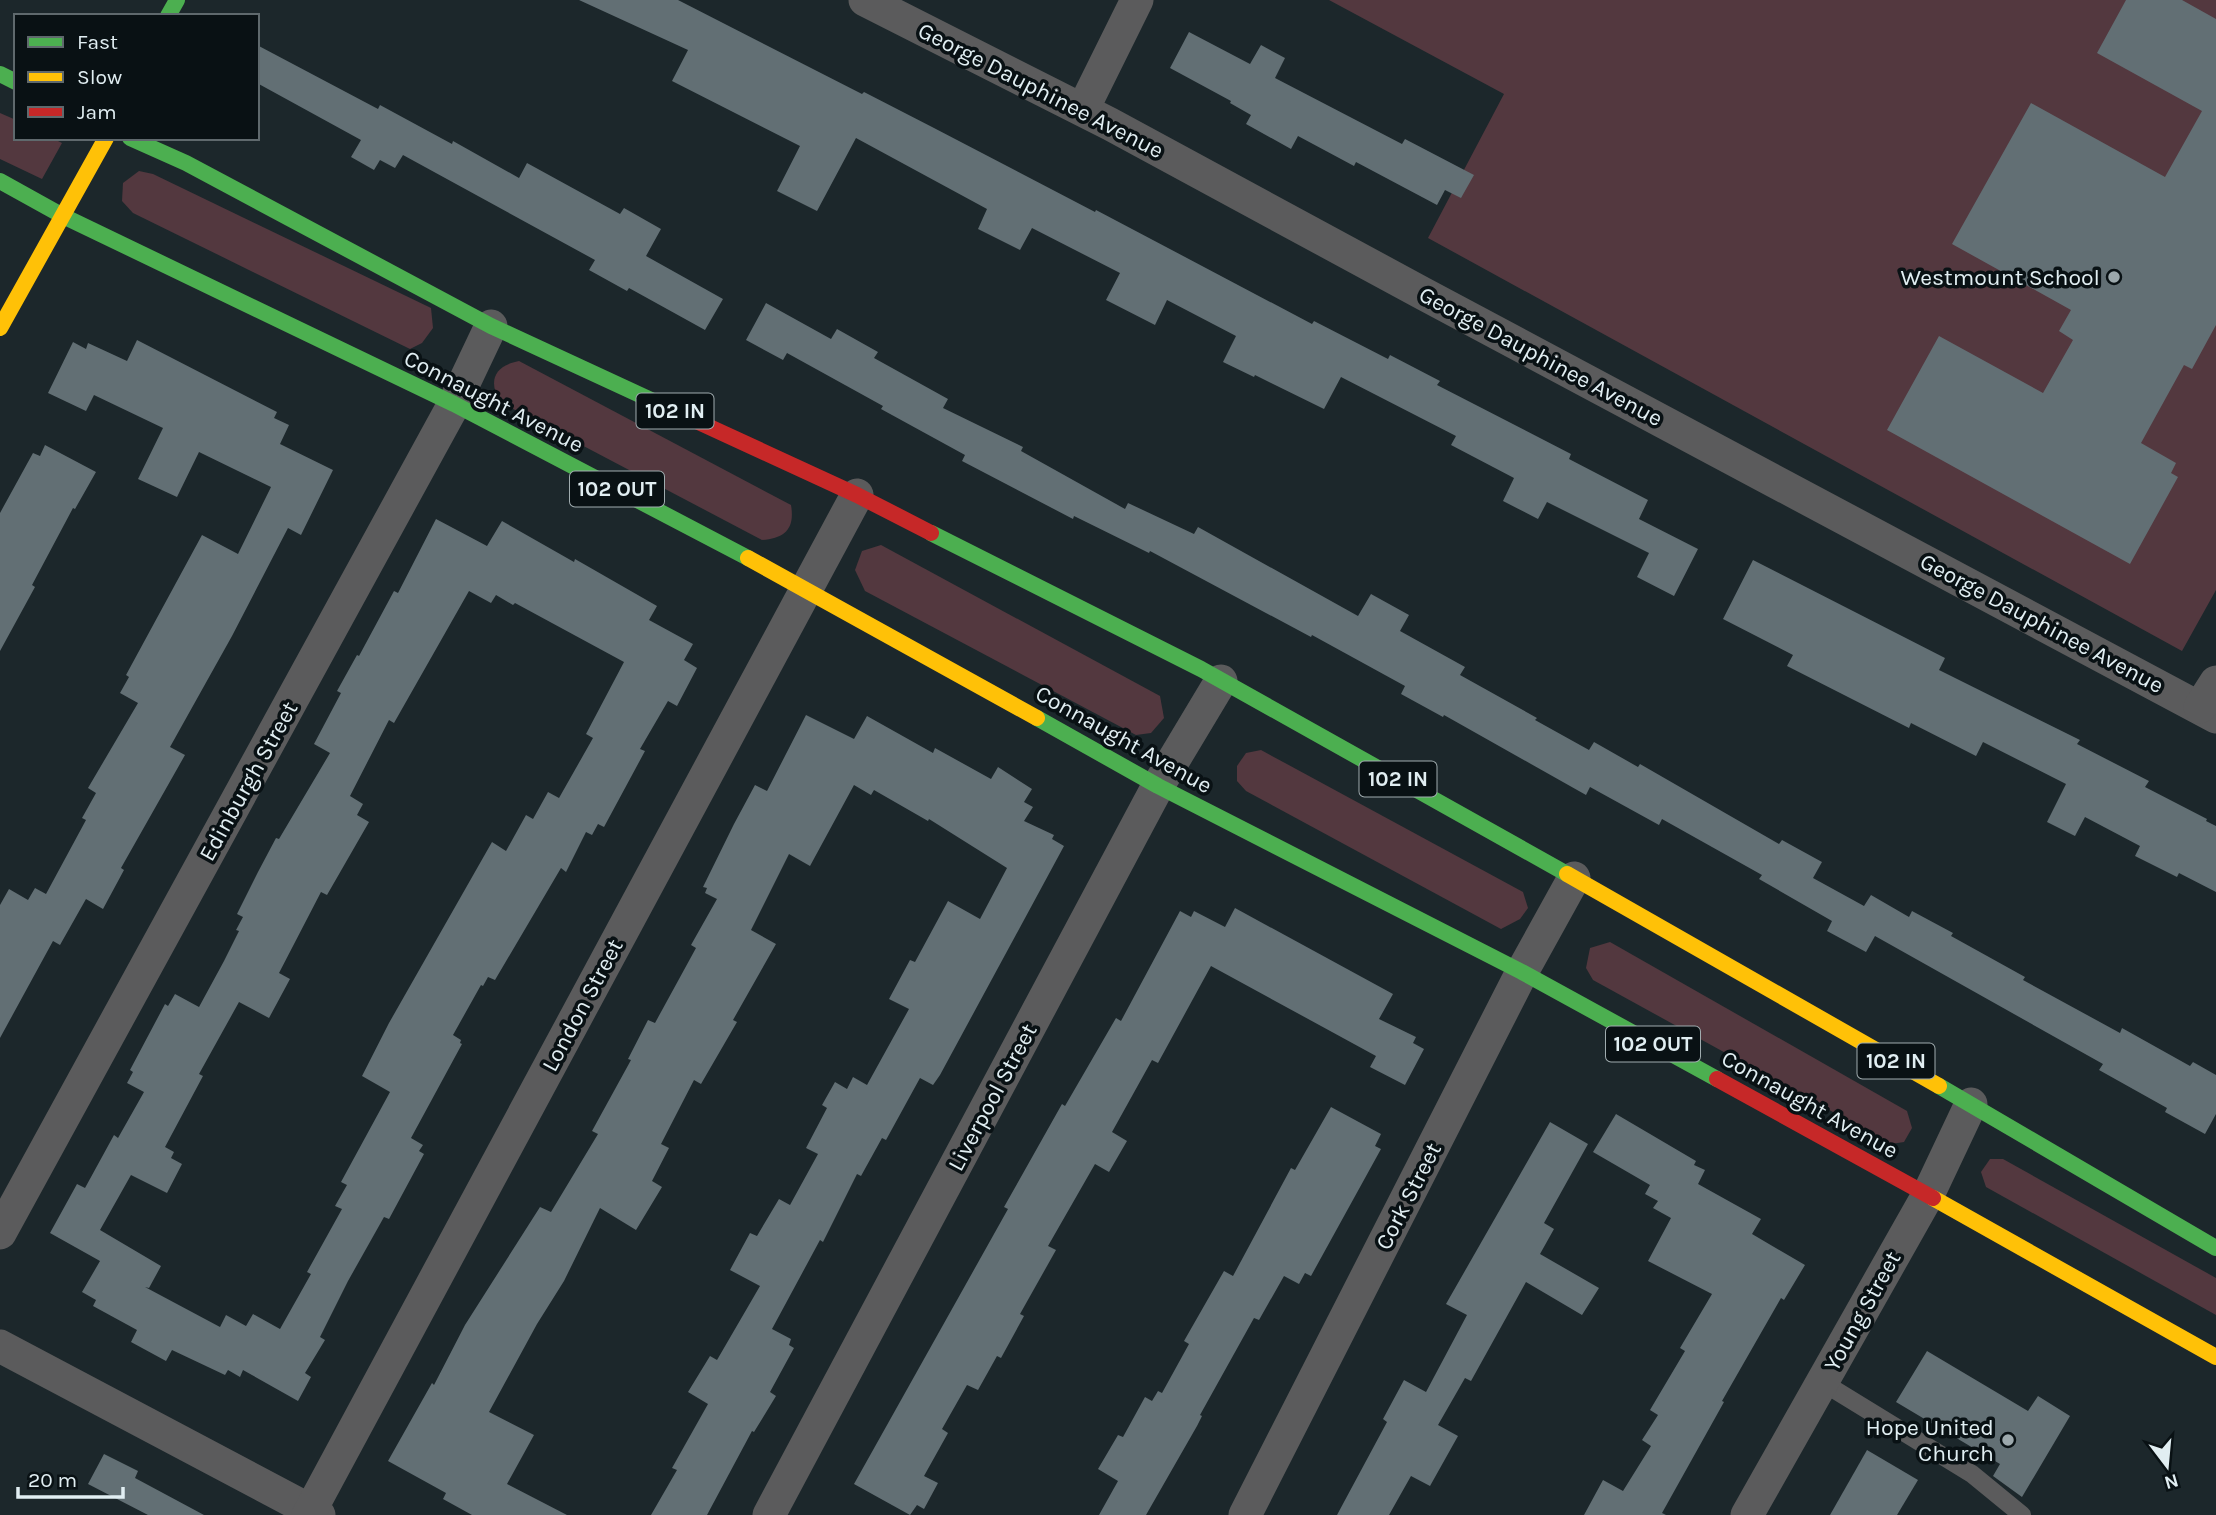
<svg xmlns="http://www.w3.org/2000/svg" width="2216" height="1515" font-family="Karla,sans-serif">
  <style>
    .green { fill: #53383f }
    .building { fill: #626f74; fill-rule: evenodd }
    .lines { fill: none; stroke-linecap: round; stroke-linejoin: round }
    .lane { stroke: #5b5b5c; stroke-width: 18 }
    .street { stroke: #5b5b5c; stroke-width: 33 }
    .fast { stroke: #4caf50; stroke-width: 16 }
    .slow { stroke: #ffc107; stroke-width: 16 }
    .jam { stroke: #c62828; stroke-width: 16 }
    .poi-dot { fill: #9ca8ac; stroke: #091114; stroke-width: 2.5 }
    .labels { text-anchor: middle; stroke-width: 7; stroke-linejoin: round; paint-order: stroke }
    .shield { fill: #091114; stroke: #a0acaf; stroke-width: 2 }
    .shield-label { font-size: 21px; font-weight: bold; fill: #e1eef2 }
    .street-label { font-size: 23px; fill: #e1eef2; stroke: #091114 }
    .poi-label { font-size: 23px; fill: #e1eef2; stroke: #091114; text-anchor: end }
  </style>
  <rect width="100%" height="100%" fill="#1c272b"/>
  <g class="green">
    <path d="M1329,0H2216V590L2182,651L1428,238L1504,94Z"/>
    <path d="M0,113L16,120V138H52L62,143L42,179L0,159Z"/>
    <path d="M139,171L153,174L431,308L433,328L422,343L410,349L133,213L122,201L123,183Z"/>
    <path d="M519,361L791,505C795,529 785,538 762,540L500,402C488,381 494,366 519,361Z"/>
    <path d="M881,545L1160,696L1164,718L1151,733L1136,735L865,591L855,570L862,551Z"/>
    <path d="M1261,750L1523,892L1528,908L1520,919L1501,929L1246,791L1237,781V766L1246,753Z"/>
    <path d="M1610,942L1907,1111L1912,1128L1904,1142L1891,1144L1593,980L1586,968L1590,948Z"/>
    <path d="M1990,1159H2003L2216,1278V1315L1986,1187L1981,1172Z"/>
  </g>
  <g class="building">
    <path d="M579,0H678L862,94L864,92L934,128L1095,212L1096,210L1312,324L1314,321L1388,359L1390,355L1440,381L1437,385L1571,454L1569,459L1648,500L1639,519L1698,549L1674,596L1637,577L1649,553L1547,502L1538,519L1503,501L1514,478L1451,445L1456,436L1341,377L1324,409L1255,375L1254,377L1223,362L1236,336L1167,300L1155,325L1106,300L1120,273L1032,228L1020,250L978,229L987,209L856,138L817,211L777,191L800,146L672,81L688,50Z"/>
    <path d="M2126,0H2182L2216,19V325L2192,369L2184,365L2141,443L2176,463L2171,473L2178,477L2130,564L1887,430L1939,336L2043,393L2073,340L2059,331L2071,310L1952,244L2031,103L2165,177L2202,111L2097,53Z"/>
    <path d="M1189,32L1250,64L1261,45L1285,58L1275,78L1402,144L1405,139L1474,175L1461,198L1445,190L1437,205L1356,162L1354,166L1298,136L1291,149L1246,124L1251,115L1230,103L1231,101L1170,68Z"/>
    <path d="M257,45L378,109L380,105L452,144L453,141L519,178L527,163L620,214L624,208L661,229L646,256L723,299L705,330L629,288L627,291L589,270L595,260L403,155L395,168L380,160L374,170L351,157L361,140L257,83Z"/>
    <path d="M766,303L831,339L837,329L878,352L874,358L948,399L943,408L1023,447L1021,451L1125,509L1128,503L1194,534L1198,527L1358,616L1371,594L1409,615L1400,631L1465,667L1460,675L1537,718L1535,720L1589,750L1594,742L1638,767L1640,764L1779,844L1782,840L1822,862L1813,878L1864,906L1871,895L1909,917L1912,911L1953,933L1951,936L2025,977L2023,980L2120,1033L2122,1028L2190,1066L2193,1062L2216,1075V1114L2205,1134L2165,1112L2167,1108L2099,1070L2103,1064L1875,936L1866,952L1827,931L1832,921L1759,879L1762,875L1662,819L1659,825L1590,787L1586,795L1444,715L1443,717L1401,694L1405,686L1312,635L1311,637L1150,551L1149,553L1074,516L1073,519L962,461L965,455L881,409L883,406L787,353L783,360L746,340Z"/>
    <path d="M137,340L277,412L274,418L289,425L280,444L333,470L301,535L288,528L232,636L170,747L185,755L121,868L124,870L103,909L86,899L60,945L53,941L0,1038V905L9,889L28,900L35,888L46,894L86,820L82,818L96,793L88,788L138,703L120,693L129,677L126,675L202,535L238,554L271,487L199,452L177,497L138,479L163,428L94,395L86,411L48,393L73,342L86,349L88,343L127,361Z"/>
    <path d="M45,445L96,472L75,509L73,508L32,585L35,587L0,651V513L33,453L40,456Z"/>
    <path d="M436,519L487,546L502,521L574,562L575,559L657,606L649,620L693,644L684,660L697,668L677,706L668,701L640,749L645,751L604,827L598,824L592,835L586,832L566,872L561,868L495,980L488,977L483,986L481,985L453,1035L461,1040L460,1043L462,1044L411,1138L423,1145L419,1151L424,1154L389,1219L384,1217L348,1281L320,1337L325,1340L305,1373L311,1377L298,1401L243,1370L240,1377L228,1370L225,1375L172,1350L166,1361L131,1342L137,1330L93,1306L96,1300L82,1292L100,1261L50,1233L77,1184L85,1188L114,1135L118,1138L144,1092L127,1083L133,1072L130,1070L165,1004L168,1006L175,994L199,1007L224,961L239,931L236,930L243,917L237,914L258,872L276,838L279,839L330,753L314,744L341,693L337,691L357,655L359,656L394,591L398,593ZM469,591L491,603L496,595L513,605L515,603L624,662L586,734L593,738L559,798L548,792L533,819L526,815L506,851L492,842L389,1023L362,1076L390,1092L341,1182L347,1185L335,1206L342,1209L307,1272L311,1274L280,1329L253,1314L246,1326L226,1315L220,1327L145,1287L149,1288L161,1266L100,1230L131,1175L167,1193L182,1164L171,1158L174,1152L165,1147L203,1076L199,1074L239,1002L269,1018L290,979L279,973L321,892L327,895L369,822L357,815L363,804L350,796L389,720L394,723Z"/>
    <path d="M1753,560L1945,658L1939,670L2080,740L2077,744L2149,781L2145,787L2207,819L2206,821L2216,826V892L2179,873L2177,877L2135,856L2140,846L2085,817L2075,836L2047,822L2066,784L1983,742L1976,756L1911,723L1909,728L1787,666L1793,655L1723,619Z"/>
    <path d="M806,715L854,739L867,716L933,753L935,748L991,779L998,767L1032,789L1024,802L1033,807L1024,821L1054,835L1052,839L1064,846L940,1075L933,1085L920,1078L886,1140L882,1138L861,1176L857,1174L823,1242L820,1240L772,1329L791,1339L789,1345L794,1348L770,1392L776,1396L754,1432L752,1431L707,1515H651L677,1470L672,1468L708,1404L688,1392L710,1356L717,1360L760,1286L730,1270L750,1233L757,1236L779,1199L790,1205L818,1154L806,1148L827,1108L822,1105L835,1082L847,1089L853,1077L867,1085L909,1009L889,999L910,960L915,962L948,901L980,919L1007,868L929,819L928,821L874,790L871,795L854,785L810,866L789,854L751,930L776,944L733,1020L737,1022L701,1084L694,1080L661,1144L669,1148L652,1181L662,1187L636,1230L600,1208L564,1281L537,1324L489,1412L534,1435L507,1484L567,1515H472L443,1499L446,1493L388,1461L432,1383L434,1385L465,1325L540,1207L551,1212L598,1134L592,1131L631,1060L628,1059L648,1020L655,1023L696,948L691,945L717,899L705,893L707,888L703,887L734,824L755,785L767,791Z"/>
    <path d="M1235,908L1393,994L1379,1019L1416,1037L1413,1043L1424,1049L1405,1085L1370,1067L1376,1056L1211,966L1158,1063L1152,1060L1112,1132L1127,1141L1109,1172L1095,1164L1048,1246L1056,1250L1020,1314L1024,1316L1001,1358L997,1356L978,1390L967,1385L942,1429L948,1433L924,1476L938,1483L924,1509L917,1505L910,1515L854,1484L1008,1209L1004,1207L1062,1104L1065,1106L1116,1018L1121,1021L1180,911L1191,917L1194,911L1225,927Z"/>
    <path d="M1331,1107L1381,1134L1375,1146L1381,1149L1311,1276L1305,1273L1299,1284L1284,1276L1259,1320L1254,1318L1200,1415L1202,1416L1197,1426L1146,1515H1099L1118,1481L1098,1469L1118,1435L1123,1437L1145,1397L1152,1401L1158,1391L1162,1393L1189,1344L1184,1341L1224,1271L1233,1276L1291,1168L1295,1170Z"/>
    <path d="M1616,1114L1696,1161L1694,1165L1705,1170L1698,1184L1761,1219L1752,1234L1805,1265L1784,1300L1781,1298L1722,1401L1724,1402L1662,1513L1666,1515H1584L1603,1480L1623,1491L1651,1446L1642,1440L1658,1415L1650,1410L1685,1351L1680,1348L1712,1294L1648,1261L1671,1218L1653,1208L1658,1201L1645,1194L1650,1185L1593,1152Z"/>
    <path d="M1550,1122L1588,1144L1544,1223L1554,1229L1540,1254L1599,1288L1582,1315L1526,1282L1471,1381L1465,1378L1438,1425L1458,1436L1430,1486L1411,1476L1389,1515H1337L1387,1422L1383,1419L1404,1380L1426,1392L1467,1315L1446,1304Z"/>
    <path d="M1927,1351L2028,1411L2038,1396L2070,1416L2022,1497L1993,1476L2000,1464L1896,1402Z"/>
    <path d="M1867,1450L1918,1480L1897,1515H1830Z"/>
    <path d="M104,1454L138,1471L135,1478L204,1515H148L88,1484Z"/>
  </g>
  <g class="lines">
    <path class="lane" d="M1822,1382L1972,1474L2022,1515"/>
    <g class="street">
      <path d="M865,0L1110,124L1422,293L2216,717"/>
      <path d="M1083,109L1137,0"/>
      <path d="M2200,707L2216,682"/>
      <path d="M0,1233L454,404L491,326"/>
      <path d="M0,1346L319,1515"/>
      <path d="M308,1515L857,495"/>
      <path d="M769,1515L1158,786L1221,681"/>
      <path d="M1245,1515L1522,972L1574,878"/>
      <path d="M1747,1515L1928,1195L1971,1104"/>
    </g>
    <g class="fast">
      <path d="M168,16L177,0"/>
      <path d="M0,74L16,82"/>
      <path d="M130,138L186,163L491,326L692,419"/>
      <path d="M0,181L63,216L454,404L748,558"/>
      <path d="M931,533L1201,669L1567,874"/>
      <path d="M1037,718L1158,786L1522,972L1717,1079"/>
      <path d="M1939,1086L2216,1248"/>
    </g>
    <g class="slow">
      <path d="M0,328L106,138"/>
      <path d="M748,558L1037,718"/>
      <path d="M1567,874L1939,1086"/>
      <path d="M1933,1198L2216,1357"/>
    </g>
    <g class="jam">
      <path d="M692,419L857,495L931,533"/>
      <path d="M1717,1079L1933,1198"/>
    </g>
  </g>
  <g class="poi-dot">
    <circle cx="2114" cy="277" r="7"/>
    <circle cx="2008" cy="1440" r="7"/>
  </g>
  <g class="labels">
    <g class="shield">
      <rect x="636.5" y="393.5" width="77" height="35" rx="5"/>
      <rect x="570" y="471.5" width="94" height="35" rx="5"/>
      <rect x="1359.5" y="761.5" width="77" height="35" rx="5"/>
      <rect x="1606" y="1026.5" width="94" height="35" rx="5"/>
      <rect x="1857.5" y="1043.5" width="77" height="35" rx="5"/>
    </g>
    <g class="shield-label">
      <text x="675" y="418">102 IN</text>
      <text x="617" y="496">102 OUT</text>
      <text x="1398" y="786">102 IN</text>
      <text x="1653" y="1051">102 OUT</text>
      <text x="1896" y="1068">102 IN</text>
    </g>
    <g class="street-label">
      <text transform="translate(1041 90) rotate(27)" y="8">George Dauphinee Avenue</text>
      <text transform="translate(1541 356) rotate(28)" y="8">George Dauphinee Avenue</text>
      <text transform="translate(494 401) rotate(27)" y="8">Connaught Avenue</text>
      <text transform="translate(2042 623) rotate(28)" y="8">George Dauphinee Avenue</text>
      <text transform="translate(1124 739) rotate(29)" y="8">Connaught Avenue</text>
      <text transform="translate(248 781) rotate(-61)" y="8">Edinburgh Street</text>
      <text transform="translate(582 1005) rotate(-62)" y="8">London Street</text>
      <text transform="translate(992 1097) rotate(-62)" y="8">Liverpool Street</text>
      <text transform="translate(1810 1104) rotate(29)" y="8">Connaught Avenue</text>
      <text transform="translate(1408 1196) rotate(-63)" y="8">Cork Street</text>
      <text transform="translate(1862 1311) rotate(-61)" y="8">Young Street</text>
    </g>
    <g class="poi-label">
      <text x="2100" y="285">Westmount School</text>
      <text x="1994" y="1435">Hope United<tspan x="1994" dy="26">Church</tspan></text>
    </g>
  </g>
  <rect x="14" y="14" width="245" height="126" fill="#091114" stroke="#5f696d" stroke-width="2"/>
  <rect x="28" y="37" width="35" height="10" fill="#4caf50" stroke="#5f696d" stroke-width="2"/>
  <text x="77" y="49" font-size="21" fill="#e1eef2">Fast</text>
  <rect x="28" y="72" width="35" height="10" fill="#ffc107" stroke="#5f696d" stroke-width="2"/>
  <text x="77" y="84" font-size="21" fill="#e1eef2">Slow</text>
  <rect x="28" y="107" width="35" height="10" fill="#c62828" stroke="#5f696d" stroke-width="2"/>
  <text x="77" y="119" font-size="21" fill="#e1eef2">Jam</text>
  <g transform="translate(2167 1466) rotate(164)" stroke="#091114" stroke-width="5" paint-order="stroke">
  <path d="M0-5L12 26L0 18L-12 26Z" fill="#e1eef2"/>
  <text y="-10" font-size="19" font-weight="bold" text-anchor="middle" fill="#e1eef2">N</text>
  </g>
  <path d="M18 1487v10h105v-10" fill="none" stroke="#e1eef2" stroke-width="3.5"/>
  <text x="28" y="1487" font-size="21" fill="#e1eef2" stroke="#091114" stroke-width="5" paint-order="stroke">20 m</text>
</svg>
